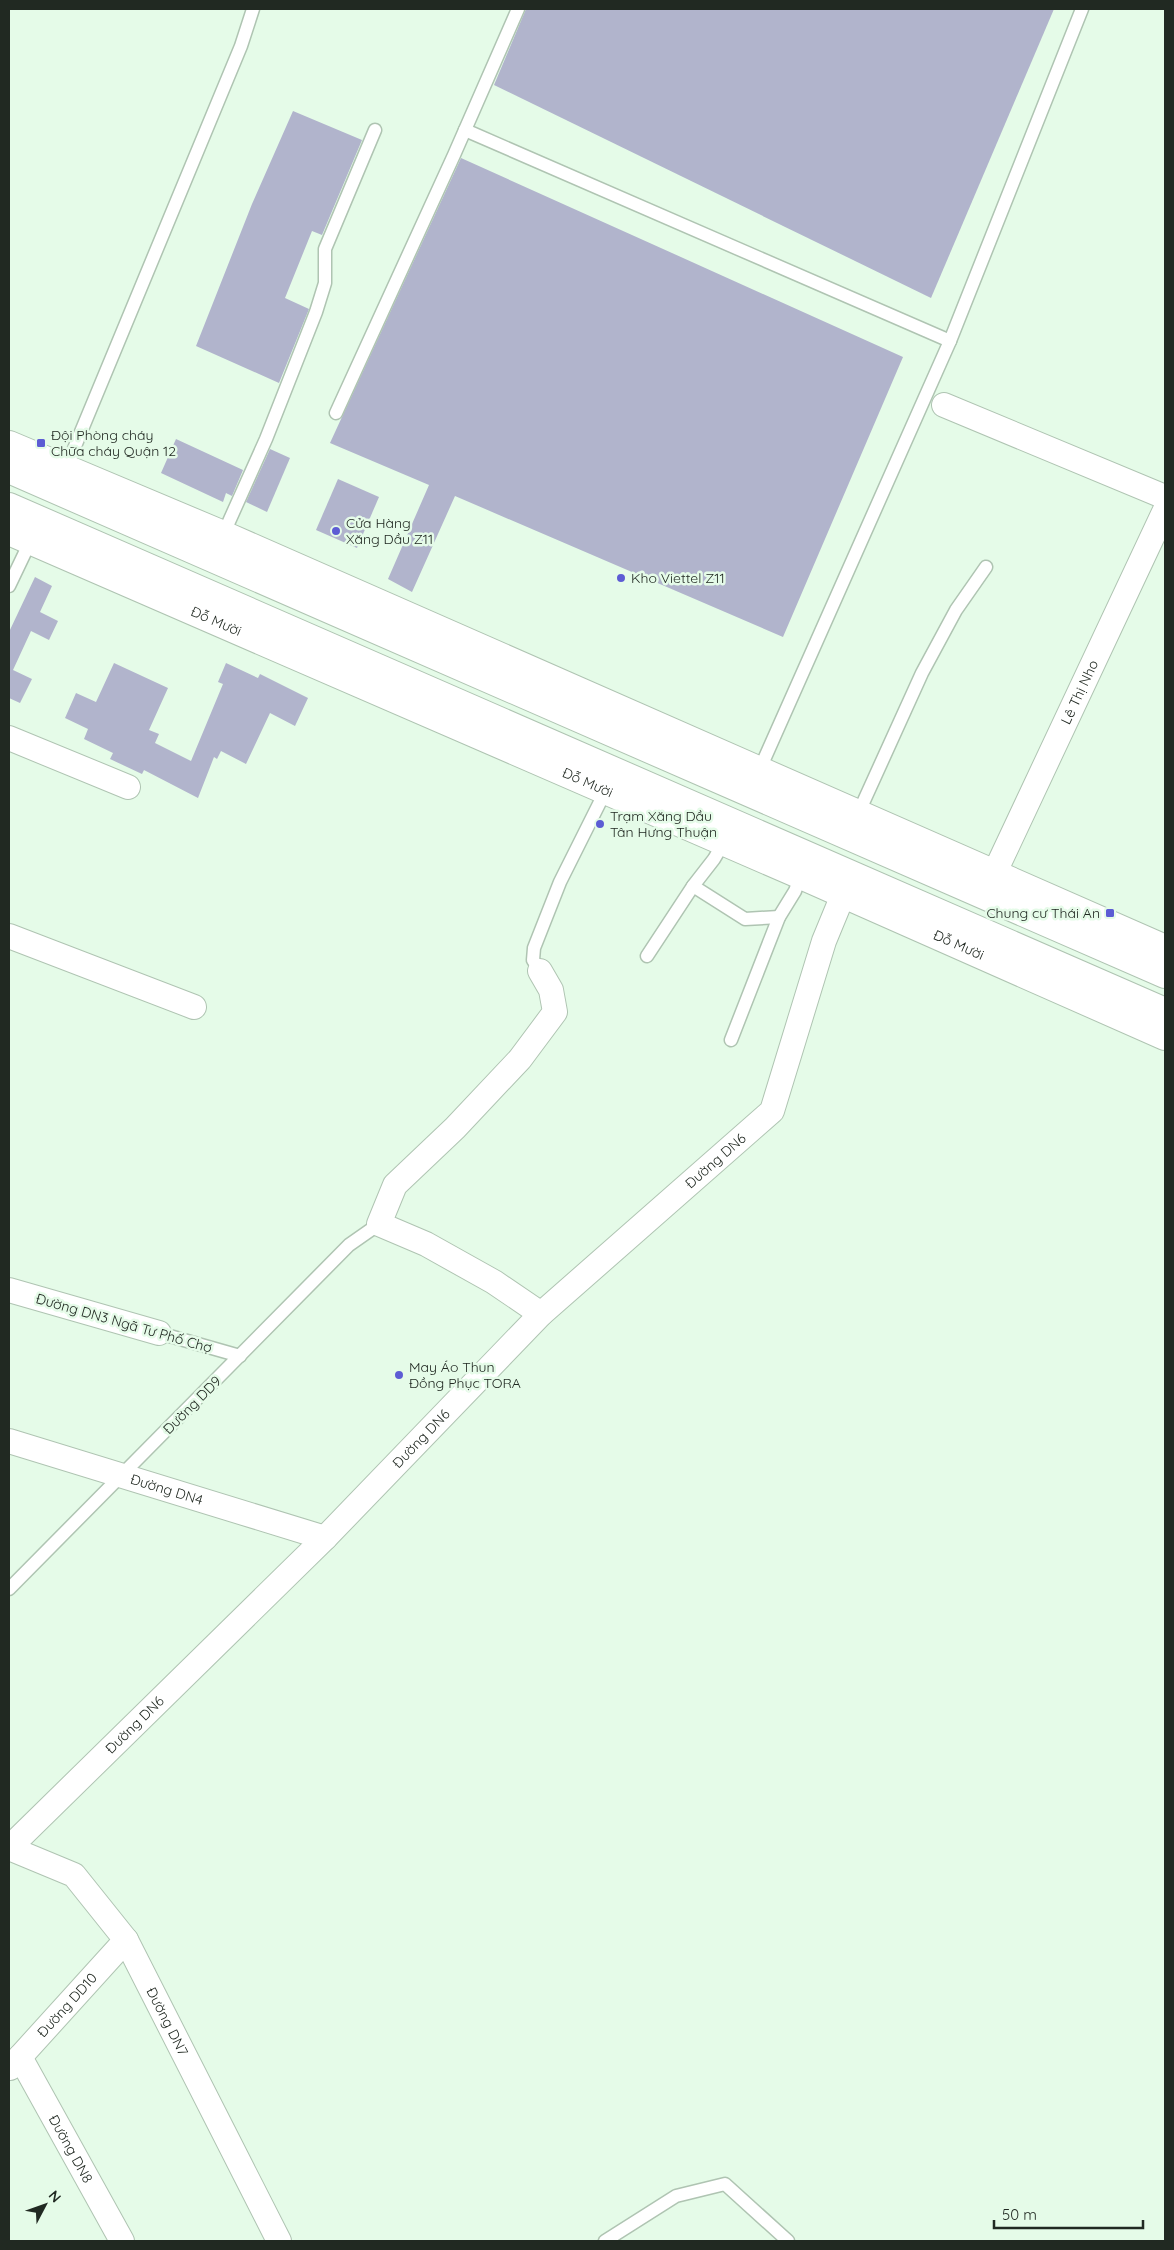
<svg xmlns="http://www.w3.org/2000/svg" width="1174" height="2250" font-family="Quicksand,sans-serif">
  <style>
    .building { fill: #b1b4cc }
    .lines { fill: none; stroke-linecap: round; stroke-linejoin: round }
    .lane-casing { stroke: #afc4b2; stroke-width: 15 }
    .street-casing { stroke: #afc4b2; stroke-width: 26 }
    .highway-casing { stroke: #afc4b2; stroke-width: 30 }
    .lane { stroke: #fff; stroke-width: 12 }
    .street { stroke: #fff; stroke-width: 24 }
    .highway { stroke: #fff; stroke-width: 28 }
    .poi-dot { fill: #5d5cd4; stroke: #e5fbe8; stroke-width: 2 }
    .labels { text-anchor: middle; stroke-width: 5; stroke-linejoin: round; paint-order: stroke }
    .poi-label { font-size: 14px; fill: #212922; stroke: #e5fbe8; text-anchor: start }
    .street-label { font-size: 14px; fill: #212922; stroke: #e5fbe8 }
  </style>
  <rect width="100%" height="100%" fill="#e5fbe8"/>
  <g class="building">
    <path d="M526,9H1054L931,298L494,85Z"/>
    <path d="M293,111L362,140L322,235L312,231L285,298L309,309L279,383L196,346L252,204Z"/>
    <path d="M461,158L903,357L783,637L455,496L412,592L388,579L429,485L330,443Z"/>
    <path d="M176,439L243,470L232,496L226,493L223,502L161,473Z"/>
    <path d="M270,449L290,458L267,512L246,502Z"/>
    <path d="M338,479L379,497L357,548L316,530Z"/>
    <path d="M35,577L52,586L40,612L58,621L49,640L31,631L13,670L32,679L20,703L9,698V632Z"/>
    <path d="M114,663L168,688L149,730L159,734L155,743L191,761L223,684L218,682L226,663L258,678L260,674L308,698L295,726L270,713L246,764L221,751L217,759L214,757L198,798L144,770L142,774L110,759L113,753L84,739L88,729L65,718L76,693L96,702Z"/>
  </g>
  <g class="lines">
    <g class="lane-casing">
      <g id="lane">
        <path d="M465,130L950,341"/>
        <path d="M336,413L454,155L518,9"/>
        <path d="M66,468L241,46L253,9"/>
        <path d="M223,535L266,439L316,312L325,283V249L375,130"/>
        <path d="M9,586L31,540"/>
        <path d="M759,771L950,341L1082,9"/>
        <path d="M858,814L922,673L956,610L986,567"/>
        <path d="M724,842L714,859L693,886L745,919L779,917"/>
        <path d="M647,956L693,886"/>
        <path d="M540,971L533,960L534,948L560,882L606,790"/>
        <path d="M731,1040L779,917L795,891L801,875"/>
        <path d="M159,1333L240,1356"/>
        <path d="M9,1589L349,1245L379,1224"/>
        <path d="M605,2241L676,2196L725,2184L788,2241"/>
      </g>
    </g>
    <g class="street-casing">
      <g id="street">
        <path d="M944,405L1165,497"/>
        <path d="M9,738L128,787"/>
        <path id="s1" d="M994,874L1165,510"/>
        <path d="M9,936L194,1007"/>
        <path d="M540,971L551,990L555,1012L520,1059L455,1128L395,1185L379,1224L426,1244L494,1282L541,1314"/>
        <path d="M9,1290L159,1333"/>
        <path id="s2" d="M9,1441L325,1538"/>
        <path id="s3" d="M9,1848L325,1538L541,1314L772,1111L824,941L850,878"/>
        <path id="s4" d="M9,1848L74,1875L126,1940L279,2241"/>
        <path id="s5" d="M20,2057L122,2241"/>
        <path id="s6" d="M10,2068L126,1940"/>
      </g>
    </g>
    <g class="highway-casing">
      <g id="highway">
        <path d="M9,445L223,535L1165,949"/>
        <path d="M9,469L1165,974"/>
        <path d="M9,507L1165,1012"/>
        <path id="s7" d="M9,531L801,875L1165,1036"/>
      </g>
    </g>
    <use href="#lane" class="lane"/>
    <use href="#street" class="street"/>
    <use href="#highway" class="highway"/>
  </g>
  <g class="poi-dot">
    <rect x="36" y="438" width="10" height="10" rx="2.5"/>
    <circle cx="336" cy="531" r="5"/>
    <circle cx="621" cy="578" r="5"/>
    <circle cx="600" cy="824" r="5"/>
    <rect x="1105" y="908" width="10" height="10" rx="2.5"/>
    <circle cx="399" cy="1375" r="5"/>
  </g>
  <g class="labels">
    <g class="poi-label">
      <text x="51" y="440">Đội Phòng cháy<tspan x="51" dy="16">Chữa cháy Quận 12</tspan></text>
      <text x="346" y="528">Cửa Hàng<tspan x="346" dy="16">Xăng Dầu Z11</tspan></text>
      <text x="631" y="583">Kho Viettel Z11</text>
      <text x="610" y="821">Trạm Xăng Dầu<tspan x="610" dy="16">Tân Hưng Thuận</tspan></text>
      <text x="1100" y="918" text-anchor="end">Chung cư Thái An</text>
      <text x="409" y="1372">May Áo Thun<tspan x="409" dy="16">Đồng Phục TORA</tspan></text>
    </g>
    <g class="street-label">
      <text dy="5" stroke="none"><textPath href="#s7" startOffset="226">Đỗ Mười</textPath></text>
      <text dy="5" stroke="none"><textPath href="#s1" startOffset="201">Lê Thị Nho</textPath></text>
      <text dy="5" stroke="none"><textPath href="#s7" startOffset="631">Đỗ Mười</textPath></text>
      <text dy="5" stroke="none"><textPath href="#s7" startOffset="1036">Đỗ Mười</textPath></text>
      <text dy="5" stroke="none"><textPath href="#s3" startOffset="986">Đường DN6</textPath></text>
      <text transform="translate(124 1323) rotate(16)" y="5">Đường DN3 Ngã Tư Phố Chợ</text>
      <text transform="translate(192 1405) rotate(-45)" y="5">Đường DD9</text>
      <text dy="5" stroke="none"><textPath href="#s3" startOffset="581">Đường DN6</textPath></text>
      <text dy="5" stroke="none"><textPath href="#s2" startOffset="165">Đường DN4</textPath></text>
      <text dy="5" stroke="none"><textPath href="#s3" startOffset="176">Đường DN6</textPath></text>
      <text dy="5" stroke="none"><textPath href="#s6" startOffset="85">Đường DD10</textPath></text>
      <text dy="5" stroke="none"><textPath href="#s4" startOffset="245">Đường DN7</textPath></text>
      <text dy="5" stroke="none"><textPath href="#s5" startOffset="105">Đường DN8</textPath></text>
    </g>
  </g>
  <rect width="1174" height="2250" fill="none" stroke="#212922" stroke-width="20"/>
  <g transform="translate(45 2205) rotate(49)" stroke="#e5fbe8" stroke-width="4" paint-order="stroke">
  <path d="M0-4L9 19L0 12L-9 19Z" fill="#212922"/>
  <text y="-8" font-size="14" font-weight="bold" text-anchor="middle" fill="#212922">N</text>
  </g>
  <path d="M994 2220v8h149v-8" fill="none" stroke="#212922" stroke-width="2.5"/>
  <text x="1002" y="2220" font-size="15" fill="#212922" stroke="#e5fbe8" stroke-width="4" paint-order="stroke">50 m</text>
</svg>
